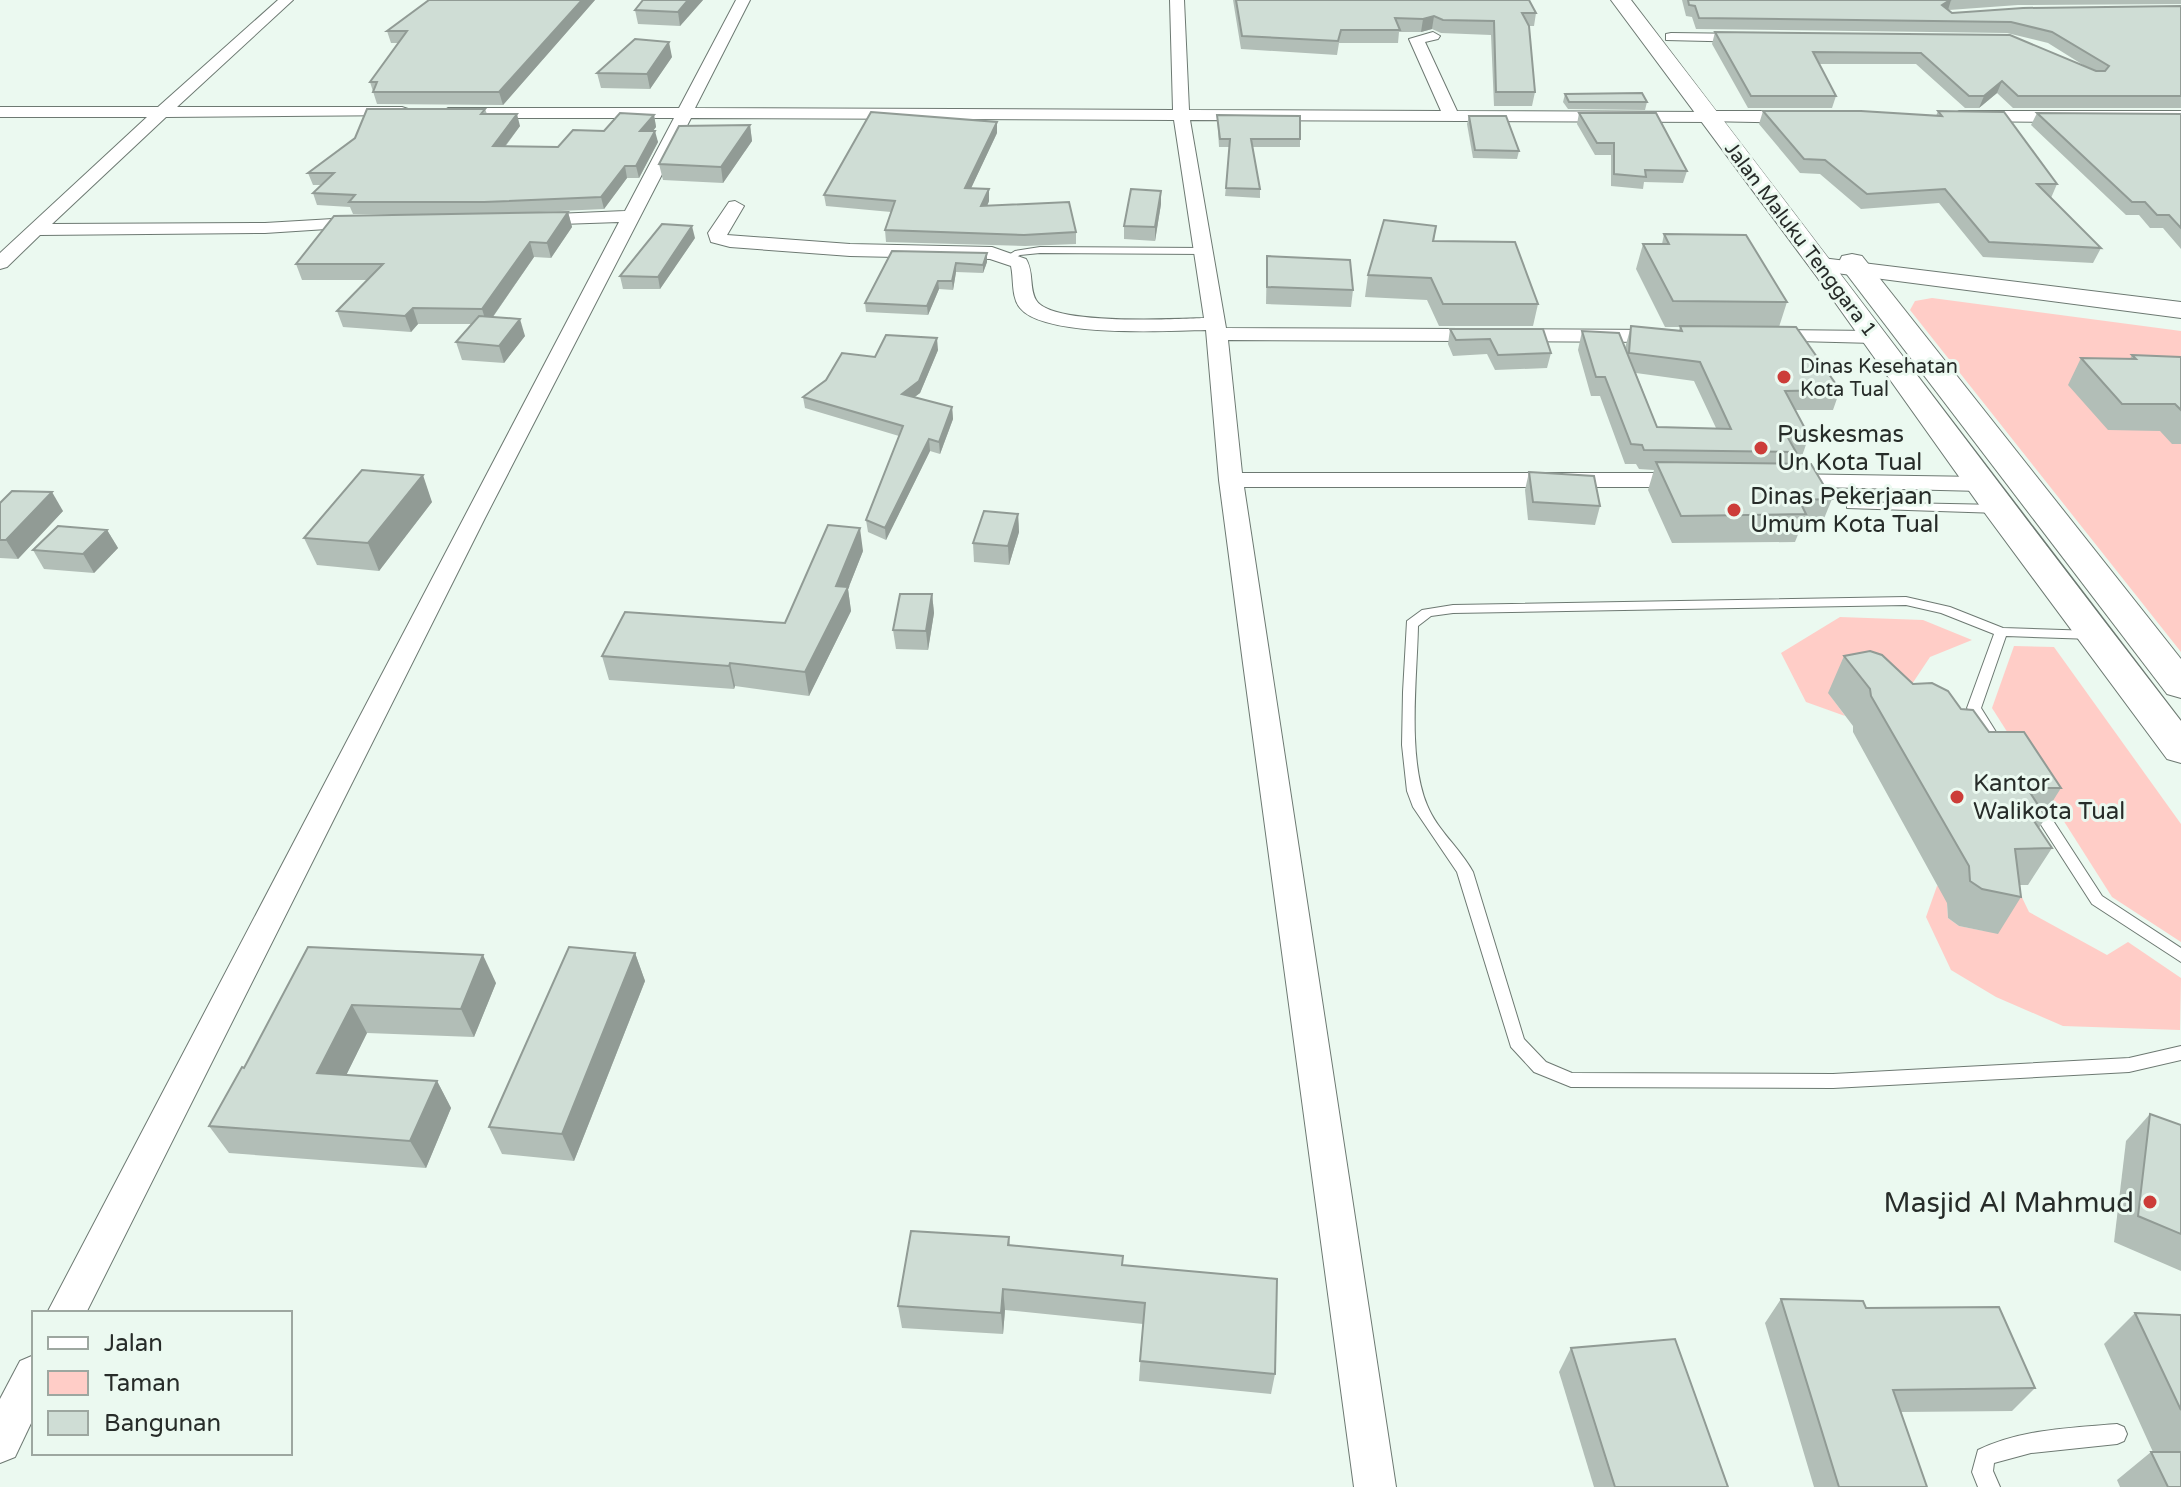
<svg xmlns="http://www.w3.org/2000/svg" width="2181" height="1487" font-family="'Varela Round',sans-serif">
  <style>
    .green { fill: #ffcdc7 }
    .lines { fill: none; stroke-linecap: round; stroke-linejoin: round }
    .service-casing { stroke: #6d7972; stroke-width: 2 }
    .minor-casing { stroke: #6d7972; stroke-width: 2 }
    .tertiary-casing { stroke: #6d7972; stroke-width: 2 }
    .secondary-casing { stroke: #6d7972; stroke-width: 2 }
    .service { fill: #fff; fill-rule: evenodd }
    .minor { fill: #fff; fill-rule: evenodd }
    .tertiary { fill: #fff; fill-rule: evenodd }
    .secondary { fill: #fff; fill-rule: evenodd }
    .wall { fill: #b2beb7; fill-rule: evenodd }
    .shaded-wall { fill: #919b95 }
    .building { fill: #cfddd5; stroke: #919b95; stroke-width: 2 }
    .poi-dot { fill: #cc3d39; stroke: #ebf9f0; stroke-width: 3 }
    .labels { text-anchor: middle; stroke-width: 6; stroke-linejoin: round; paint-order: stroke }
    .far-street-label { font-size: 20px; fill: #272c29; stroke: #ebf9f0 }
    .far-poi-label { font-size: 20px; fill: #272c29; stroke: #ebf9f0; text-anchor: start }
    .poi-label { font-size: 24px; fill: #272c29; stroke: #ebf9f0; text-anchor: start }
    .near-poi-label { font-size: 28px; fill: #272c29; stroke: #ebf9f0; text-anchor: end }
  </style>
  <rect width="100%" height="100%" fill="#ebf9f0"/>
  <g class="green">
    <path d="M1932,298L2181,331V652L1910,310L1915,301Z"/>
    <path d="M1840,617L1923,620L1972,640L1930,657L1904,696L1830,695L1845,716L1806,702L1781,653Z"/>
    <path d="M2014,646L2054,647L2181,824V942L2112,897L1992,708Z"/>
    <path d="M2016,885L2029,912L2107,955L2128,942L2181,978L2180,1030L2063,1026L1996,997L1951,970L1926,917L1937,886L1946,887L1948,918L1959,926L1984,931Z"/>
  </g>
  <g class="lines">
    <g class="service-casing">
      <g id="service">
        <path d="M1040,247L1204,248L1209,251L1204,254L1040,253L1020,255L1009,261L1004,258L1015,251Z"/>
        <path d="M1851,502L1999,505L2005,509L1999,513L1847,508V504Z"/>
        <path d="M1906,597L1950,607L2003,628L2093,631L2099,635L2093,639L2006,636L1981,708L2006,748L1999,753L1994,751L1967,708L1994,634L1941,613L1906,605L1453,613L1431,616L1418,626C1417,678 1407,757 1427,805C1437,830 1460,848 1473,872L1524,1039L1546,1062L1572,1073L1833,1074L2129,1058L2181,1046V1060L2129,1072L1833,1088L1571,1087L1534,1072L1511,1047L1457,872L1413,807L1407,791L1402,745L1403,692L1407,621L1422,610L1453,605Z"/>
        <path d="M2036,801L2041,802L2102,896L2181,948V962L2092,904L2029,806L2031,802Z"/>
        <path d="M2117,1424L2124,1427L2127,1434L2124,1441L2117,1444L2031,1453L1994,1463L1993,1471L2000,1487H1978L1972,1472L1978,1450C2022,1429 2069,1428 2117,1424Z"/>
      </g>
    </g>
    <g class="minor-casing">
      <g id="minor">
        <path d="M278,0H293L177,107H402L408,109V115L166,117L52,224L265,223L367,217L376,222L373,226L265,233L40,235L7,267L0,269V253L147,117H0V107H158Z"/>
        <path d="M736,0H750L695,108L1173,110L1170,0H1184L1189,110L1441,111L1409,39L1433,32L1440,36L1438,39L1425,42L1457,111L1711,112L1719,117L1711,122L1190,120L1226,328L1664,330L1674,336L1664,342L1228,340L1242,473H1690L1698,475L1702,480L1698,485L1690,487H1244L1396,1487H1354L1243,663L1219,480L1206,330C1168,331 1044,338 1020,308C1011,297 1014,279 1011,266L990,259L850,256L730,247L711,242L708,233L729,202L735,201L744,206L727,235L850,244L992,247L1026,259C1034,272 1029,288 1036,300C1051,326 1175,319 1204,318L1174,120L691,118L485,518L86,1313H47L619,222L532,225L523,220L532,215L625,211L674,118H448L440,113L448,108H679Z"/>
        <path d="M1671,33L1750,34L1757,38L1750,42L1666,40V34Z"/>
        <path d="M1765,330L1874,331L1884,337L1874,343L1758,340L1755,336Z"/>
        <path d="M1783,474L1981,477L1989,479L1993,484L1989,489L1981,491L1775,486L1771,481L1775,476Z"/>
        <path d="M34,1355V1417L15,1457L0,1463V1399L20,1361Z"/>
      </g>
    </g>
    <g class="tertiary-casing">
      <g id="tertiary">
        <path d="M1711,111H1811L1821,117L1811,123L1704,121L1701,117Z"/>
        <path d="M1959,111H2181V123L1952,121L1949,117Z"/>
        <path d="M1822,258L2181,302V318L1813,270L1810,265L1813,260Z"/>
      </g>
    </g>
    <g class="secondary-casing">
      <g id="secondary">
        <path d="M1611,0H1631C1816,239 1996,482 2181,721V763L2167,759L1987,516L1817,277Z"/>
        <path d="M1852,254L1862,256L2181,659V698L2167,694L1842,268L1839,262L1842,256Z"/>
      </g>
    </g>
    <use href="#service" class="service"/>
    <use href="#minor" class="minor"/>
    <use href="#tertiary" class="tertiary"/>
    <use href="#secondary" class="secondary"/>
  </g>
  <g class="wall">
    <path d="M429,0H595L503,105L377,104L370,82L398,43H391L387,31Z"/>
    <path d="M643,0H703L680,26L638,24L635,10Z"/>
    <path d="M1233,0H1529L1536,13L1534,26H1529L1535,92L1532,106H1494L1491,35L1441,33L1432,29L1421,32H1399L1398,43H1339L1337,55L1241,49Z"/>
    <path d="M1682,0H2181V4L2018,5L1949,10L1952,13L2181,6V108H2013L1997,93L1979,108H1965L1916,64H1819L1836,96L1832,108H1748L1712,44L1715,32L2088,68L2048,43L2007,33L1696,29L1692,17L1686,16Z"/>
    <path d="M672,57L650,89L601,88L597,73Z"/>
    <path d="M1565,94L1647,102L1645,110L1568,109L1563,102Z"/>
    <path d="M485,109L487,114L520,126L505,147H558L654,115L656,127L653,131L658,142L639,178H627L604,209L517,213L568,212L572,227L551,258L534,257L493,317L525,336L504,363L462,360L456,342L471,324H418L411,332L343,327L337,311L368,280H302L296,264L443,214H353L350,207L317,205L313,193L321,185H313L308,173Z"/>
    <path d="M1763,111L1936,116L1938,111L2057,184L2051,198L2101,248L2093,263L1983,257L1939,203L1861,209L1820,174L1800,173L1759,124Z"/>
    <path d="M1579,113L1687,171L1683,183L1644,182L1643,189L1611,186V155H1595L1577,124Z"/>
    <path d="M2037,113L2181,114V249L2163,228H2150L2139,215H2126L2031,125Z"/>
    <path d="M1217,115L1300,139V147H1252L1260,189V198L1225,196L1230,147H1219Z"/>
    <path d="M1469,116L1519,151L1517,159L1473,158L1467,124Z"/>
    <path d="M750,125L752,141L723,183L663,180L659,164Z"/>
    <path d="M997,133L971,188L989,189V201L987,206L1076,232V244L1025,246L886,242L885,230L891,212L826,206L824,195Z"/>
    <path d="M1161,191V204L1155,241L1124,239V226Z"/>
    <path d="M1436,226L1434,241L1538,304L1533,326H1439L1427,300L1365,297L1368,275Z"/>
    <path d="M1664,234L1787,302L1779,327L1840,390L1833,410H1795L1809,436L1802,456H1794L1791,464L1832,499L1821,526L1801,527L1795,542L1672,543L1648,490L1654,470L1639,469L1636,464H1625L1600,396H1591L1578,350L1582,331L1625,348L1631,326L1679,330L1680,327H1665L1636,269L1643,244H1662ZM1636,373L1694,381L1716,428L1657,427Z"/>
    <path d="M695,238L660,289H623L620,276Z"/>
    <path d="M892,251L987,253V262L983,273L956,272L953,290L939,289L928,315L866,312L865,303Z"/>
    <path d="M1267,256L1353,290L1351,307L1266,304Z"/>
    <path d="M1450,329L1551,353L1547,368L1495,370L1487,354L1453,356L1448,344Z"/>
    <path d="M938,350L920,393L914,397L952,407L953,419L940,454L930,451L886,540L868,532L866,520L899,436L805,408L803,397L875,357Z"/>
    <path d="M2132,355L2181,357V444H2172L2160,431L2108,430L2068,385L2081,358L2130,359Z"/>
    <path d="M1529,472L1600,506L1595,525L1528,520L1525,490Z"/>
    <path d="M432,502L379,571L317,565L304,538Z"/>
    <path d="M0,503L63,511L18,559L0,558Z"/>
    <path d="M1018,514L1019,532L1009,565L974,562L973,543Z"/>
    <path d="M107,530L118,548L94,573L44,569L33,550Z"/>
    <path d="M863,551L848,589L851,611L809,696L735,686L734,689L609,680L602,656L785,623Z"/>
    <path d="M932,594L934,613L928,650L896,649L893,630Z"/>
    <path d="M1844,656L1913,684L1961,709L2061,788L2044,815L2046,817L2039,828L2052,848L2028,885H2020L2021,897L1998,934L1959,926L1948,918L1947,903L1853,732V726L1828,693Z"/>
    <path d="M308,947L496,983L474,1037L367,1033L346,1075L437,1081L451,1108L426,1168L229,1153L209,1126L244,1068Z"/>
    <path d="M635,953L645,981L574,1161L502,1154L489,1127Z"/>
    <path d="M2150,1114L2181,1125V1271L2114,1242L2126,1141Z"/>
    <path d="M1009,1237L1010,1245L1123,1265L1275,1374L1271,1394L1139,1381L1143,1324L1005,1310L1003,1334L902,1328L898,1306Z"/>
    <path d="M1781,1299L1866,1308L2035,1388L2012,1411L1901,1412L1927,1487H1814L1765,1323Z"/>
    <path d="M2135,1313L2181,1315V1487H2120L2117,1480L2151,1452H2153L2104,1344Z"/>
    <path d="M1571,1348L1728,1487H1594L1559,1372Z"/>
  </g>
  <g class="shaded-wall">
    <path d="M582,0H595L503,105L499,92Z"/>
    <path d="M688,0H703L680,26L678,12Z"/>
    <path d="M1950,0H1951L1948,10L1942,5Z"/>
    <path d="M1434,16L1432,29L1421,32L1423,19Z"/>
    <path d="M669,42L672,57L650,89L647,74Z"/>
    <path d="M2002,81L1997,93L1979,108L1984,96Z"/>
    <path d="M517,114L520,126L496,158L493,146Z"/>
    <path d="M654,115L656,127L643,143L640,131Z"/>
    <path d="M997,122V133L966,199L965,188Z"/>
    <path d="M750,125L752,141L723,183L721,167Z"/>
    <path d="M655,131L658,142L639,178L636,166Z"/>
    <path d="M625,166L627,178L604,209L601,197Z"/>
    <path d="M989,189V201L982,218L981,206Z"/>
    <path d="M1161,191V204L1155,241V227Z"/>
    <path d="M568,212L572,227L551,258L547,243Z"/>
    <path d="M692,226L695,238L660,289L658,277Z"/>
    <path d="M530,242L534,257L487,325L482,309Z"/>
    <path d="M987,253V262L983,273V265Z"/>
    <path d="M956,263V272L953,290L952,281Z"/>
    <path d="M938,281L939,289L928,315L927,306Z"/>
    <path d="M413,308L418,324L411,332L405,316Z"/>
    <path d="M520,319L525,336L504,363L499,346Z"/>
    <path d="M937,338L938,350L920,393L903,406L902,394Z"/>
    <path d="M952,407L953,419L940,454L939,442Z"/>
    <path d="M929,439L930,451L886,540L885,528Z"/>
    <path d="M423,475L432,502L379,571L368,543Z"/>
    <path d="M52,492L63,511L18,559L6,540Z"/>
    <path d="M1018,514L1019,532L1009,565L1008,546Z"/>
    <path d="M860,528L863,551L848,589L851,611L809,696L805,672L836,586Z"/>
    <path d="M107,530L118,548L94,573L83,554Z"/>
    <path d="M932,594L934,613L928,650L926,631Z"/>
    <path d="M730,663L735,686L734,689L729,666Z"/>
    <path d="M635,953L645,981L574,1161L562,1134Z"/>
    <path d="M483,955L496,983L474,1037L461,1009Z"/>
    <path d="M352,1005L367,1033L334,1100L317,1073Z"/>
    <path d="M437,1081L451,1108L426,1168L410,1141Z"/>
    <path d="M1003,1289L1005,1310L1003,1334L1001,1313Z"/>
  </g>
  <g class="building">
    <path d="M429,0H582L499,92H373L377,82H370L407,31H387Z"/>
    <path d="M643,0H688L678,12L635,10Z"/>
    <path d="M1236,0H1529L1536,13H1522L1529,26L1535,92H1496L1494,21L1443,20L1434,16L1423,19L1395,18L1400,30H1341L1338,41L1242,36Z"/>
    <path d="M1688,0H1950L1942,5L1952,13L2023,8L2181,6V96H2018L2002,81L1984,96H1969L1921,53L1813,52L1836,96H1751L1715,32L2010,35L2096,71H2105L2109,66L2052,32L2011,22L1699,18L1695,6L1689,5Z"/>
    <path d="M635,39L669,42L647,74L597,73Z"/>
    <path d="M1642,93L1647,102H1569L1565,94Z"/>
    <path d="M367,109H485L481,114H517L493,146L558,147L573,130L604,131L620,113L654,115L640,131H655L636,166H625L601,197L484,202H349L355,195L313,193L334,173H308L355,138Z"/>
    <path d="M1763,111H1861L1942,116L1938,111L2004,112L2057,184H2037L2101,248L1989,242L1945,189L1867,194L1825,160L1804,159Z"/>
    <path d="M871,112L997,122L965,188L989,189L981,206L1069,202L1076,232L1024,235L885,230L895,201L824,195Z"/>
    <path d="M1579,113H1656L1687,171L1645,170L1646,177L1614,174V143H1597Z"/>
    <path d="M2037,113L2181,114V228L2169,215H2157L2145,202H2132Z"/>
    <path d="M1217,115L1300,116V139H1251L1260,189L1226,188L1230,139H1220Z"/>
    <path d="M1469,116H1506L1519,151L1475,150Z"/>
    <path d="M750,125L721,167L659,164L679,126Z"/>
    <path d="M1131,189L1161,191L1155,227L1124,226Z"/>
    <path d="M568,212L547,243L530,242L482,309L413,308L405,316L337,311L383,264H296L334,216Z"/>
    <path d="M1384,220L1436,226L1433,241L1515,242L1538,304H1443L1431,278L1368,275Z"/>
    <path d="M662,224L692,226L658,277L620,276Z"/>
    <path d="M1664,234L1746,235L1787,302L1673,301L1643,244H1669Z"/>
    <path d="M892,251L987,253L983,265L956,263L952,281H938L927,306L865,303Z"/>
    <path d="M1267,256L1350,260L1353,290L1267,287Z"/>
    <path d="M479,316L520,319L499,346L456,342Z"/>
    <path d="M1631,326L1682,331L1680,326L1796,327L1840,390L1785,391L1809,436H1787L1796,452L1644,450L1642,445L1631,444L1605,377H1596L1582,331L1619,333L1657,427L1731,429L1700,362L1629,353Z"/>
    <path d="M1450,329H1543L1551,353L1498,355L1490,339L1456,340Z"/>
    <path d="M886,335L937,338L919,381L902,394L952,407L939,442L929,439L885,528L866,520L903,426L803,397L826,380L842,353L875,357Z"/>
    <path d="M2132,355L2181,357V410L2175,404H2122L2081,358L2136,359Z"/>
    <path d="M1656,462L1811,464L1832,499L1799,500L1806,514L1681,516Z"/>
    <path d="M362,470L423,475L368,543L304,538Z"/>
    <path d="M1529,472L1594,476L1600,506L1533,502Z"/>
    <path d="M12,491L52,492L6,540H0V503Z"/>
    <path d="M984,511L1018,514L1008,546L973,543Z"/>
    <path d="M828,525L860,528L836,586L848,587L805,672L730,663L729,666L602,656L625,612L785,623Z"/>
    <path d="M58,526L107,530L83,554L33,550Z"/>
    <path d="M900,594H932L926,631L893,630Z"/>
    <path d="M1870,651L1882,655L1913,684L1932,683L1948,691L1961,709L1973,710L1989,732H2024L2061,788H2027L2046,817L2032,818L2052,848L2015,849L2021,897L1982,889L1970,881L1969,866L1871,696L1870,689L1844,656Z"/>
    <path d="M308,947L483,955L461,1009L352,1005L317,1073L437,1081L410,1141L209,1126L242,1067L244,1068Z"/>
    <path d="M569,947L635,953L562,1134L489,1127Z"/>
    <path d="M2150,1114L2181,1125V1234L2138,1216Z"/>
    <path d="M911,1231L1009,1237L1008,1245L1123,1256L1122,1265L1277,1279L1275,1374L1140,1361L1145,1303L1003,1289L1001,1313L898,1306Z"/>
    <path d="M1781,1299L1863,1301L1866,1308L1999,1307L2035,1388L1893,1390L1927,1487H1839Z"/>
    <path d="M2135,1313L2181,1315V1410Z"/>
    <path d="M1675,1339L1728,1487H1615L1571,1348Z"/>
    <path d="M2151,1452H2181V1487H2168Z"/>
  </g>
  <g class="poi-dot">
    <circle cx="1784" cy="377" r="8"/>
    <circle cx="1761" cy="448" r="8"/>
    <circle cx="1734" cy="510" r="8"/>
    <circle cx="1957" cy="797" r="8"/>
    <circle cx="2150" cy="1202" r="8"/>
  </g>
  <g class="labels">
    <g class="far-street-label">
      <text transform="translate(1801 239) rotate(53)" y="7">Jalan Maluku Tenggara 1</text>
    </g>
    <g class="far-poi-label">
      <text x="1800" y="373">Dinas Kesehatan<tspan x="1800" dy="23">Kota Tual</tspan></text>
    </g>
    <g class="poi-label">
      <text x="1777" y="442">Puskesmas<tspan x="1777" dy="28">Un Kota Tual</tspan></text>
      <text x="1750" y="504">Dinas Pekerjaan<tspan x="1750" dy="28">Umum Kota Tual</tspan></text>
      <text x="1973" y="791">Kantor<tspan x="1973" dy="28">Walikota Tual</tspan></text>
    </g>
    <g class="near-poi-label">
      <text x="2134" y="1212">Masjid Al Mahmud</text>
    </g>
  </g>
  <rect x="32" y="1311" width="260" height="144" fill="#ebf9f0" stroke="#9da7a0" stroke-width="2"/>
  <rect x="48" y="1337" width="40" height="12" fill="#ffffff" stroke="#9da7a0" stroke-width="2"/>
  <text x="104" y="1351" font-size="24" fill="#272c29">Jalan</text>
  <rect x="48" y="1371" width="40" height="24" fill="#ffcdc7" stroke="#9da7a0" stroke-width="2"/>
  <text x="104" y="1391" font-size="24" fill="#272c29">Taman</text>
  <rect x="48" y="1411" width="40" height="24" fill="#cfddd5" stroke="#9da7a0" stroke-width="2"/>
  <text x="104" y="1431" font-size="24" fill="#272c29">Bangunan</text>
</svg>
